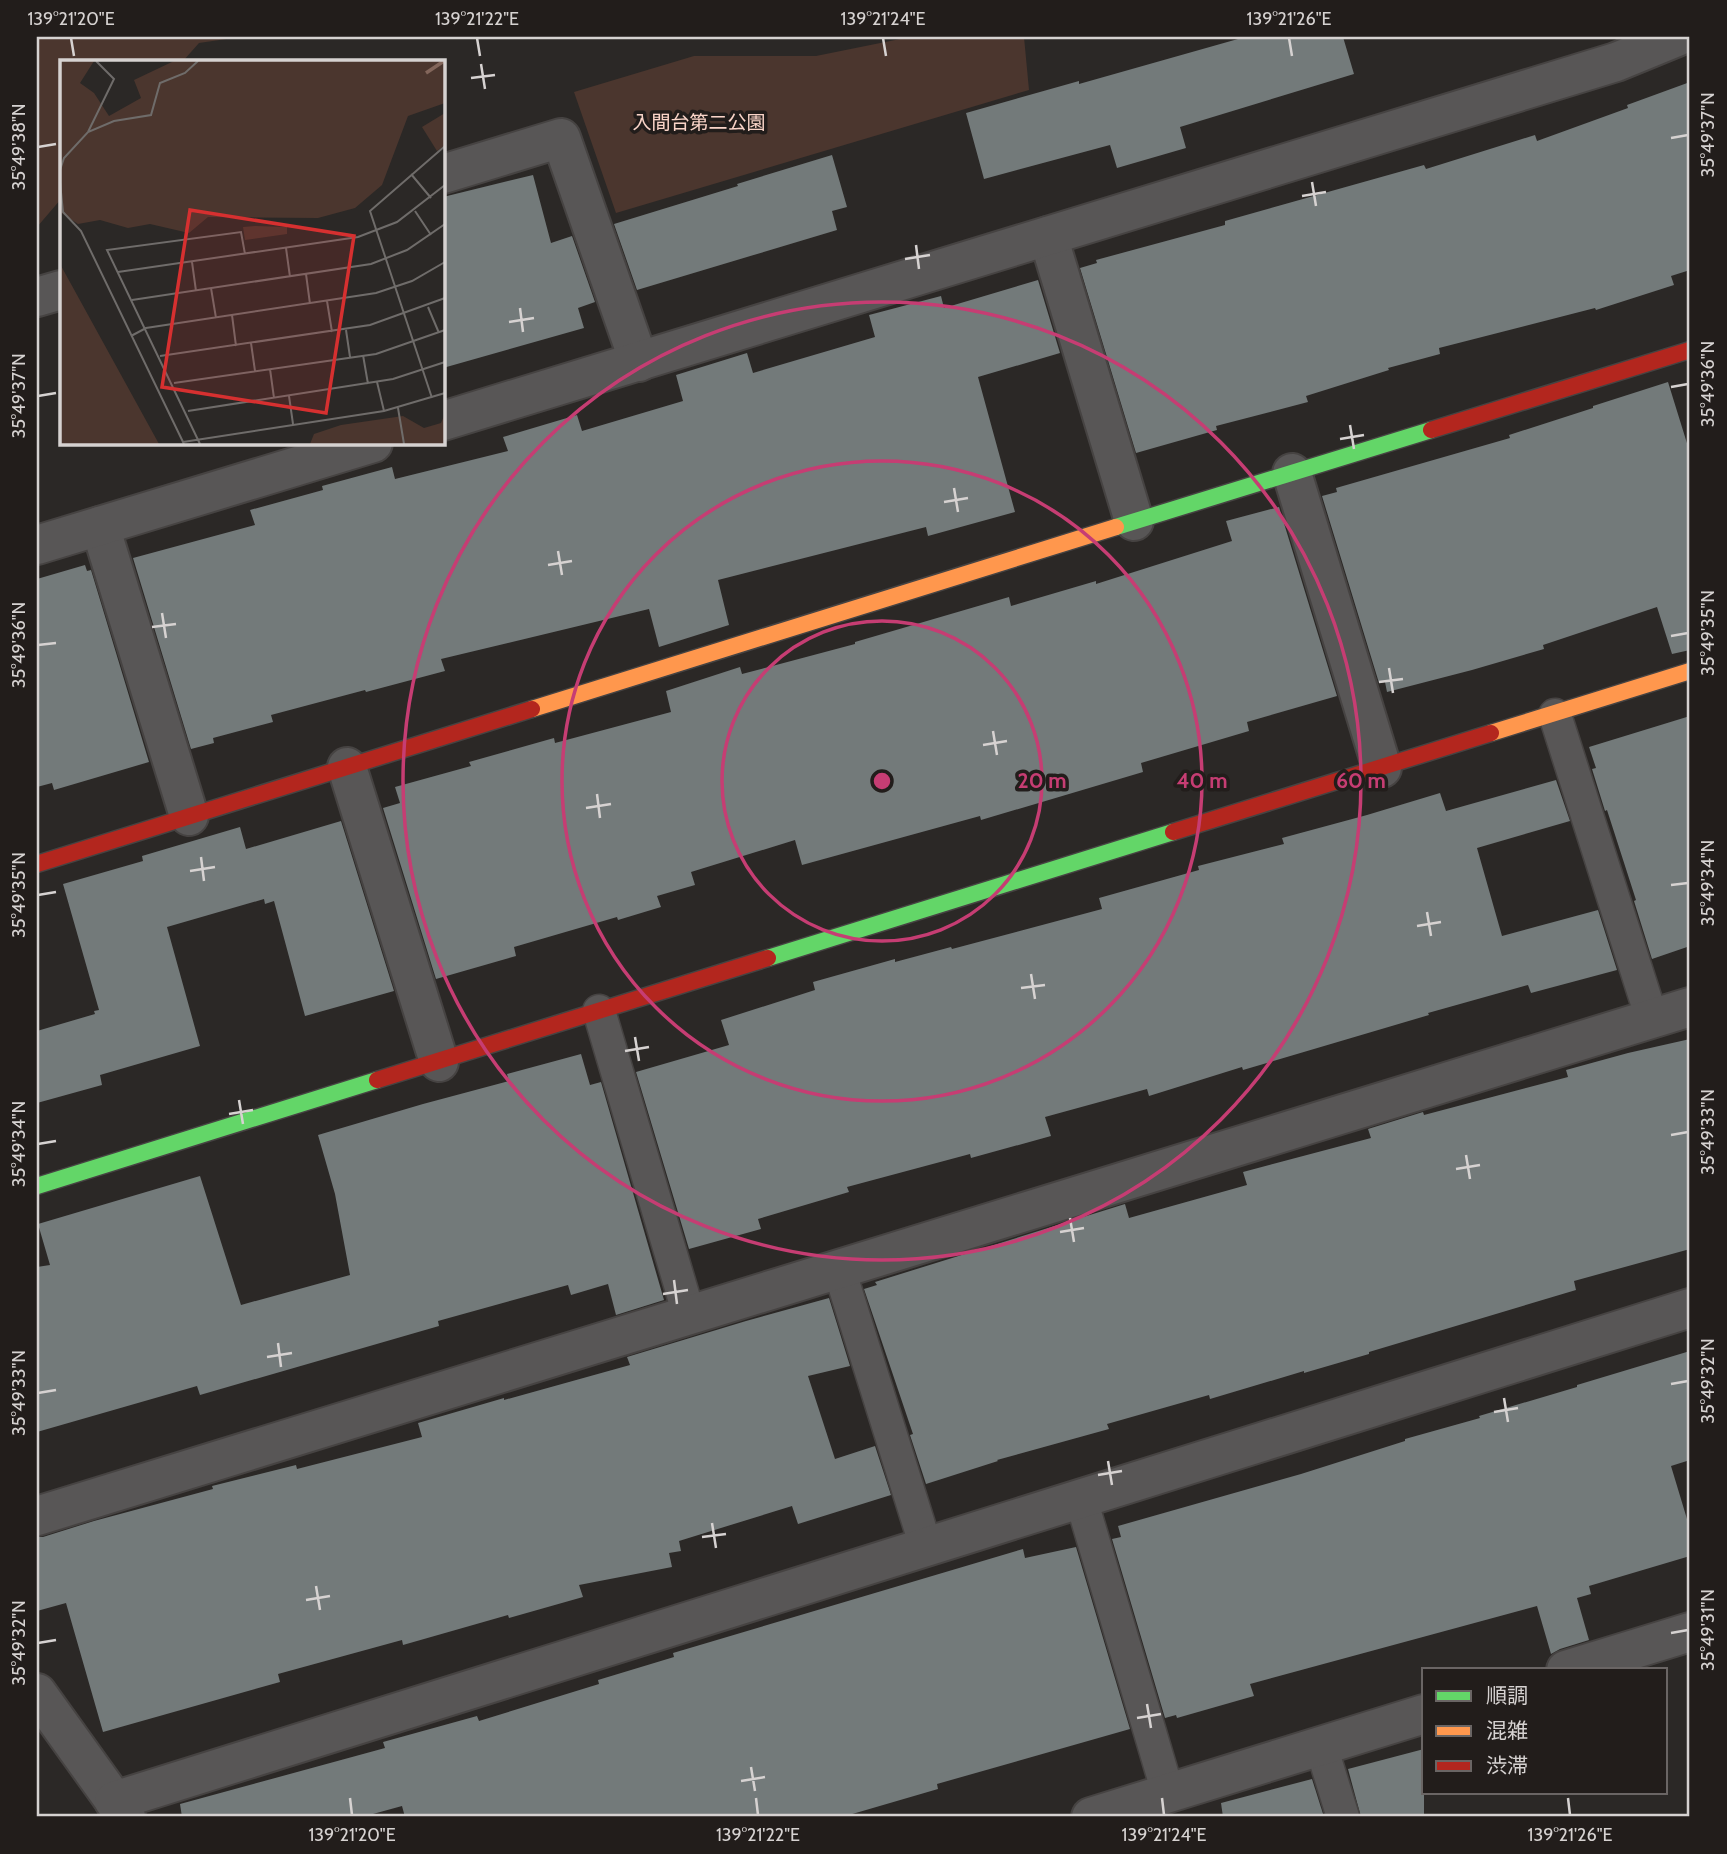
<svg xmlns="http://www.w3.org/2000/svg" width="1727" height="1854" font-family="Cabin,'Noto Sans JP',sans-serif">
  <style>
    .green { fill: #4b362e }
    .building { fill: #737a7a }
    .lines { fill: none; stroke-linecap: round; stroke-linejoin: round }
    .lane-casing { stroke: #464342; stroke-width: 35 }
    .street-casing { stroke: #464342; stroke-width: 42 }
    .fast-casing { stroke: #464342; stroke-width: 19 }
    .slow-casing { stroke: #464342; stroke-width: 19 }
    .jam-casing { stroke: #464342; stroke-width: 19 }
    .lane { stroke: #585656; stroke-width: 32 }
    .street { stroke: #585656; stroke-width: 38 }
    .fast { stroke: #63d668; stroke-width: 16 }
    .slow { stroke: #ff974d; stroke-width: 16 }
    .jam { stroke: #b3261e; stroke-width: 16 }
    .ticks { fill: none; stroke: #d6d2d1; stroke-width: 2.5 }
    .ring { fill: none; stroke: #c63d73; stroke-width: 3.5 }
    .labels { text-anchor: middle; stroke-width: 7; stroke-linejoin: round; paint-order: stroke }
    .park-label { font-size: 19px; fill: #f9d4c8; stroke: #221d1b }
    .inset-river { fill: none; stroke: #83665b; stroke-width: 3.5 }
    .inset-road { fill: none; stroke: #6f6c6a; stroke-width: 2 }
    .view { fill: #d63030; fill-opacity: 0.15; stroke: #d63030; stroke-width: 3.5 }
    .inset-edge { fill: none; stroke: #d6d2d1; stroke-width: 3.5 }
    .centre { fill: #c63d73; stroke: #221d1b; stroke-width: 3.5 }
    .ring-label { font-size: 21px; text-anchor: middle; font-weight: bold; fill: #c63d73; stroke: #221d1b; stroke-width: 7; stroke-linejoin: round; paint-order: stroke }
    .neatline { fill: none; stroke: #d6d2d1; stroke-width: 2.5 }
    .ticks-label { font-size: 18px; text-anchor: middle; fill: #d6d2d1 }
  </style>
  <rect width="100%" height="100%" fill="#2b2826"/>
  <g class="green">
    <path d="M37,37H240L199,43L183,61H61V199L37,227Z"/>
    <path d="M910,37H1024L1029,90L616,213L574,92L694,56H816Z"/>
  </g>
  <g class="building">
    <path d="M1245,37H1343L1354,74L1180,127L1186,148L1117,168L1110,145L984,179L966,113L1079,81V84Z"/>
    <path d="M1690,82V270L1671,276L1674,285L1596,310L1595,308L1439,348L1440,354L1388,368L1389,370L1306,396L1308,402L1216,426L1217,430L1136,453L1080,268L1097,263L1096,260L1225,225V221L1424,165L1426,169L1535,135L1537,141L1628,108L1627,105Z"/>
    <path d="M832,155L847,207L832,211L837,230L637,290L614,224L738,186L737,184Z"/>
    <path d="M533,175L551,243L572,236L595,302L578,308L584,328L443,368V197Z"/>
    <path d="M1038,280L1060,353L978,377L1015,512L928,536L926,527L718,580L729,625L659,647L649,609L441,659L445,671L366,692L365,690L271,715L273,722L213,738L214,743L191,749L133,558L255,525L250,510L323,490L322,486L392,467L395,479L508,451L503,437L577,415L582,431L683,401L676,375L747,353L753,373L875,337L869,315L941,296L944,308Z"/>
    <path d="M1668,382L1690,453V650L1672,654L1657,607L1543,645L1544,649L1472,670L1387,692L1385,682L1379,683L1322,496L1337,492L1336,488L1510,438L1509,435L1593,408V406Z"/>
    <path d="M1279,507L1337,696L1247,722L1249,731L1141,763L1143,772L981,820L980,816L802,865L795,840L691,872L695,885L657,896L661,907L618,920L617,917L514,947L516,956L436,979L383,808L400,803L395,787L471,766L469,762L554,738L555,743L671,712L666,691L740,667L742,674L855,644V642L1009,597L1011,606L1096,581V584L1232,541L1226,521Z"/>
    <path d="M85,565L87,571L91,570L149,762L54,790L52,783L37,787V579Z"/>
    <path d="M1690,716V946L1652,959L1634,901L1636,900L1607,810L1605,811L1592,769L1596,768L1589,747Z"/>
    <path d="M1556,780L1570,821L1477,848L1502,936L1598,910L1617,970L1531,993L1528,985L1428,1013L1429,1015L1243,1070L1242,1067L1149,1096L1147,1089L1045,1117L1051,1136L971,1158L970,1154L847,1187L849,1192L758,1219L761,1229L689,1249L636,1072L729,1045L721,1020L815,990L813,982L895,959V962L951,947L952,949L1102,909L1099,898L1199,870L1198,866L1284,844L1282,838L1367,815L1440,793L1446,811Z"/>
    <path d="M341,821L394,991L305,1016L274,901L265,904L264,899L167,927L200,1046L100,1075L102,1085L37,1103V1031L95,1014L94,1011L99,1010L63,884L143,861L142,856L240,827L246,849Z"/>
    <path d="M1690,1039V1249L1574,1281L1576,1290L1369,1352V1354L1304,1373V1371L1210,1399L1209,1395L1107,1424L1109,1429L997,1460L998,1461L926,1484L910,1435L913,1434L864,1289L877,1285L875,1282L1125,1204L1129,1218L1247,1185L1243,1172L1371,1138L1368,1129L1423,1112L1424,1115L1568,1077L1566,1070L1628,1053Z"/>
    <path d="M581,1054L590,1085L601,1082L664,1300L616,1315L608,1284L571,1295L568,1285L438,1321L439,1326L200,1395L197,1386L37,1432V1267L50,1265L38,1224L200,1176L241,1305L350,1275L335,1194L318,1135L423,1104L509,1081L507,1074Z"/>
    <path d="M829,1298L850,1366L808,1376L835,1459L875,1446L891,1495L798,1524L792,1506L679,1541L681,1551L669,1553L672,1567L579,1585L583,1597L509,1618L508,1615L403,1645L402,1640L278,1674L280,1682L103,1732L66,1603L37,1611V1537H43L94,1521L213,1489L212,1486L296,1465L297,1469L422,1437L418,1423L504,1398V1400L630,1365L627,1357L746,1321Z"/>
    <path d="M1690,1351V1460L1671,1466L1690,1529V1556L1589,1586L1591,1594L1577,1598L1589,1640L1560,1649L1551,1654L1537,1606L1250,1684L1254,1696L1177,1718L1176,1715L1165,1718L1112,1539L1121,1537L1118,1526L1301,1474L1405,1441V1439L1480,1418L1479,1416L1577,1387V1385Z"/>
    <path d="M1076,1547L1130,1729L937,1784L938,1789L842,1817H405L402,1806L362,1817H182L180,1804L385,1748L383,1742L477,1716L479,1721L599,1684L598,1680L674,1657L673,1653L1023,1549L1025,1558Z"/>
    <path d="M1424,1749V1817H1361L1348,1769Z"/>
    <path d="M1312,1779L1324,1817H1223L1221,1803Z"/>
  </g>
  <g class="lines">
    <g class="lane-casing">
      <g id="lane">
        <path d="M1555,715L1652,1019"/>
        <path d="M599,1011L689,1315"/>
        <path d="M839,1269L926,1547"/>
        <path d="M1081,1499L1168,1793"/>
        <path d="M1321,1746L1343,1817"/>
      </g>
    </g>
    <g class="street-casing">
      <g id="street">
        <path d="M443,174L561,138L639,362"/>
        <path d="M1048,236L1134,521"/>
        <path d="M37,297L61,290"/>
        <path d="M443,421L1616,62L1677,37"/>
        <path d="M1292,473L1382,768"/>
        <path d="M100,526L189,816"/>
        <path d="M37,545L373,443"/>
        <path d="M347,767L439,1062"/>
        <path d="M37,1516L1690,1007"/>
        <path d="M1566,1670L1690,1632"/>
        <path d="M37,1693L126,1817"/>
        <path d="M114,1801L1690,1308"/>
        <path d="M1091,1817L1424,1714"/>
      </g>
    </g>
    <g class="fast-casing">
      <g id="fast">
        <path d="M1116,527L1431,430"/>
        <path d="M768,958L1173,832"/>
        <path d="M37,1186L377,1080"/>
      </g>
    </g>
    <g class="slow-casing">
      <g id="slow">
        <path d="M532,709L1116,527"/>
        <path d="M1491,733L1690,671"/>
      </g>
    </g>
    <g class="jam-casing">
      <g id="jam">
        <path d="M1431,430L1690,350"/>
        <path d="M1173,832L1491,733"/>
        <path d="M37,864L532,709"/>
        <path d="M377,1080L768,958"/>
      </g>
    </g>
    <use href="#lane" class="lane"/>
    <use href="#street" class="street"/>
    <use href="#fast" class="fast"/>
    <use href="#slow" class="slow"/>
    <use href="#jam" class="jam"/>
  </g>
  <path class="ticks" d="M71,38L74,56M477,38L480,56M883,38L886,56M1289,38L1292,56M481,64L485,89M471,78L495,75M1671,138L1688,135M38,147L56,144M1312,182L1316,206M1302,196L1326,192M916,245L919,269M905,259L930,255M520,308L523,332M509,322L534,318M1671,387L1688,384M38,396L56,393M1350,425L1354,449M1340,439L1364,435M954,488L958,512M944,502L968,498M558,551L562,575M548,565L572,561M162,613L166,638M152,627L176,624M1671,636L1688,633M38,645L56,643M1389,668L1393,693M1379,682L1403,679M993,731L997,755M983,745L1007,741M597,794L600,818M586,808L611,804M201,857L204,881M190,871L215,867M1671,885L1688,883M38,895L56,892M1427,912L1431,936M1417,926L1441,922M1031,974L1035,999M1021,988L1045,985M635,1037L639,1061M625,1051L649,1047M239,1100L243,1124M229,1114L253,1110M1671,1135L1688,1132M38,1144L56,1141M1466,1155L1470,1179M1456,1169L1480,1165M1070,1218L1074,1242M1060,1232L1084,1228M674,1280L677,1304M663,1294L688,1290M278,1343L281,1367M267,1357L292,1353M1671,1384L1688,1381M38,1393L56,1390M1504,1398L1508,1422M1494,1412L1518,1408M1108,1461L1112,1485M1098,1475L1122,1471M712,1523L716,1548M702,1537L726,1534M316,1586L320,1610M306,1600L330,1596M1671,1633L1688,1630M38,1643L56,1640M1147,1704L1151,1728M1137,1718L1161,1714M751,1767L755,1791M741,1781L765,1777M350,1798L352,1815M756,1798L758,1815M1162,1798L1164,1815M1568,1798L1570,1815"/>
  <g class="ring">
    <circle cx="882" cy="781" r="160"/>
    <circle cx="882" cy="781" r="320"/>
    <circle cx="882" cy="781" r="479"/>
  </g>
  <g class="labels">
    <g class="park-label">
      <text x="699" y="129">入間台第二公園</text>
    </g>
  </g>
  <g transform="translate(60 60)">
    <rect width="385" height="385" fill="#2b2826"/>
    <path d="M0,1H34L20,23L34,33L49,56L81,38L74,20L114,1H385V43L348,56L322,125L295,148L258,158L148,157L129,173L90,164L68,168L40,160L18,164L0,152ZM385,53V85L377,91L362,67ZM183,167L195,166L227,167V174L185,180ZM0,204L99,384H0ZM385,354V384H250L254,374L281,365L343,356L364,368L381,363Z" fill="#4b362e"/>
    <path class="inset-river" d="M366,13L384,1"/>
    <path class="inset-road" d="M28,72L54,19L36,1M0,110L4,98L28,72L54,61L91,55L100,23L125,13L138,1M351,114L371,138M0,122L3,152L21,171L124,384M355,151L371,175M226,188L230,217M132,202L136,231M58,212L298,177L337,162L385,125M246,214L250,244M151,228L156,258M72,240L311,204L347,190L385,164M267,241L272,272M368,247L379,273M172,255L176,286M286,270L290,297M71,276L86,268L316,233L352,221L385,202M191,283L195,311M303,295L308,324M100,296L310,265L385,238M210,309L214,338M317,322L324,351M114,323L316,294L385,270M229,336L233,364M372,338L310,151L385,86M338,348L344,384M128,351L333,319L385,302M123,382L324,351L385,333M140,384L47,190L181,172L185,194"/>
    <path class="view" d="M130,150L294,176L266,353L102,327Z"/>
    <rect width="385" height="385" class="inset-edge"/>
  </g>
  <circle cx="882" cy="781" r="10" class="centre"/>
  <g class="ring-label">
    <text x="1042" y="788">20 m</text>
    <text x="1202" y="788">40 m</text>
    <text x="1361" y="788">60 m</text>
  </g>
  <rect width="1727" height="1854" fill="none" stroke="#221d1b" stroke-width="77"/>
  <rect x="1422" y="1668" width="245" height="126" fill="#221d1b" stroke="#6a6564" stroke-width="2"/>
  <rect x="1436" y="1691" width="35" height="10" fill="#63d668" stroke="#6a6564" stroke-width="2"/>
  <text x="1486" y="1703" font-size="21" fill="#d6d2d1">順調</text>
  <rect x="1436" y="1726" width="35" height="10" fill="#ff974d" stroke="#6a6564" stroke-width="2"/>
  <text x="1486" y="1738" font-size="21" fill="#d6d2d1">混雑</text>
  <rect x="1436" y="1761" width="35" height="10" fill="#b3261e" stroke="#6a6564" stroke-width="2"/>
  <text x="1486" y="1773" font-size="21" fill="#d6d2d1">渋滞</text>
  <rect x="38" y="38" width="1650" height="1777" class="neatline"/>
  <g class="ticks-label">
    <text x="71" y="25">139°21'20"E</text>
    <text x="477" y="25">139°21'22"E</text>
    <text x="883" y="25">139°21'24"E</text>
    <text x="1289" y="25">139°21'26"E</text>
    <text transform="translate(1708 135) rotate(-90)" y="6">35°49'37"N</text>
    <text transform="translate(19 147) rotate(-90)" y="6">35°49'38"N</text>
    <text transform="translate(1708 384) rotate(-90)" y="6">35°49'36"N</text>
    <text transform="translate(19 396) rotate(-90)" y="6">35°49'37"N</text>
    <text transform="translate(1708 633) rotate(-90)" y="6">35°49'35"N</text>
    <text transform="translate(19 645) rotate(-90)" y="6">35°49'36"N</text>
    <text transform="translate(1708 883) rotate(-90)" y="6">35°49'34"N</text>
    <text transform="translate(19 895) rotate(-90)" y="6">35°49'35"N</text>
    <text transform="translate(1708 1132) rotate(-90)" y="6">35°49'33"N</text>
    <text transform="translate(19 1144) rotate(-90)" y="6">35°49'34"N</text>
    <text transform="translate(1708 1381) rotate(-90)" y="6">35°49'32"N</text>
    <text transform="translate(19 1393) rotate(-90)" y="6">35°49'33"N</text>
    <text transform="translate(1708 1630) rotate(-90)" y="6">35°49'31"N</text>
    <text transform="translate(19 1643) rotate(-90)" y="6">35°49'32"N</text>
    <text x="352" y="1841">139°21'20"E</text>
    <text x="758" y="1841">139°21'22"E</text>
    <text x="1164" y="1841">139°21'24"E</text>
    <text x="1570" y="1841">139°21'26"E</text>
  </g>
</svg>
